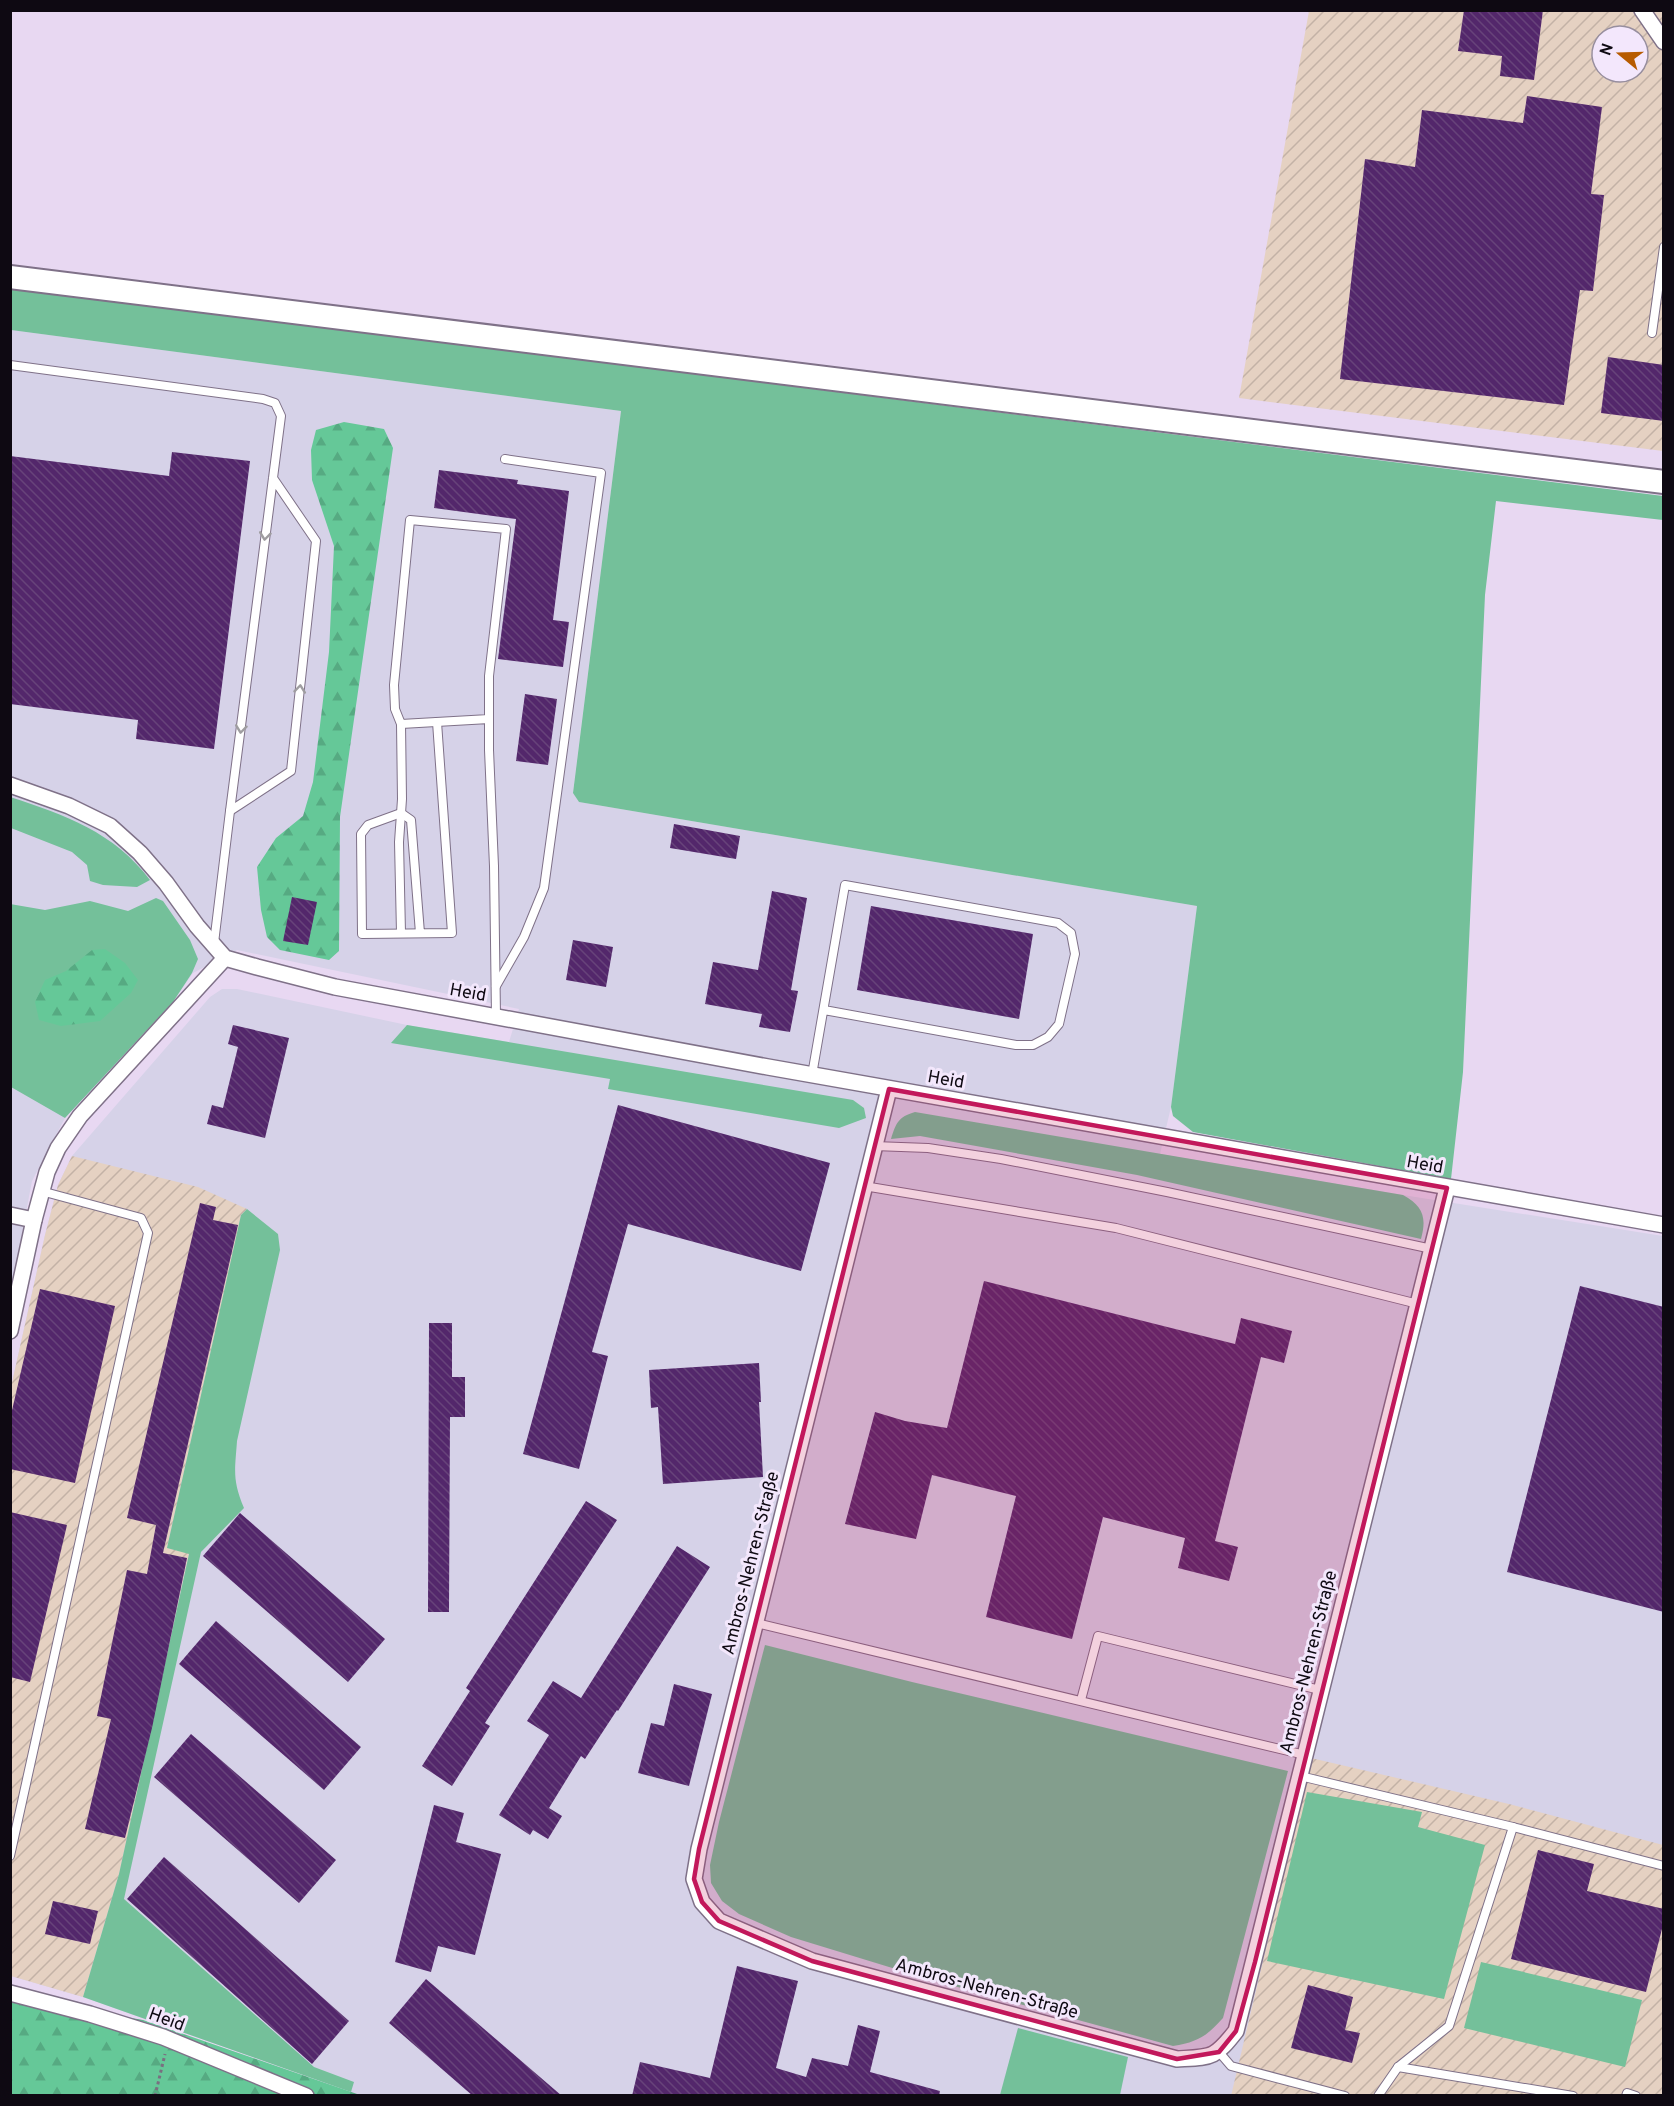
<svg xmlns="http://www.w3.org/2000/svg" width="1674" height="2106" font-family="Overpass,sans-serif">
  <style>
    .commercial { fill: #d6d2e8 }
    .industrial { fill: url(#industrial-furrows); fill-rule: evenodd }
    .grass { fill: #74c09a }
    .forest { fill: url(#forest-firs) }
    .building { fill: url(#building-back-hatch) }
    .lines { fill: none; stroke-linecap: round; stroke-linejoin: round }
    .service-casing { stroke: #7f7188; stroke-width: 10 }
    .minor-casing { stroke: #7f7188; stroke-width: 18 }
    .secondary-casing { stroke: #7f7188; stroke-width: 26 }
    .path { stroke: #796f80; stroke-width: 3; stroke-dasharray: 3 3; stroke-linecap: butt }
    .service { stroke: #fff; stroke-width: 8 }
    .minor { stroke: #fff; stroke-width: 15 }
    .secondary { stroke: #fff; stroke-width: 22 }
    .oneway { stroke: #9f9da0 }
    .marked { fill: #c2185b; fill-opacity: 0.2; stroke: #c2185b; stroke-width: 4.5; stroke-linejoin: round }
    .labels { text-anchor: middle; stroke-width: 6; stroke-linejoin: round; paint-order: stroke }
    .street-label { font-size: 18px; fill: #0e0912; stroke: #f3e7fc }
  </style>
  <defs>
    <pattern id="industrial-furrows" width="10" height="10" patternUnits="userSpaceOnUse" patternTransform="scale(1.5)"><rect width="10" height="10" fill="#e5d1c2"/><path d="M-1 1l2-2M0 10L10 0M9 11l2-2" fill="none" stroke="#c3b2a6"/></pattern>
    <pattern id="forest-firs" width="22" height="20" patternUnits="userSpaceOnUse" patternTransform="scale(1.5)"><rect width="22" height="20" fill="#65c898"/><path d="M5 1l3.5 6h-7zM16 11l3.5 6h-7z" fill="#56aa82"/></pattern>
    <pattern id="building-back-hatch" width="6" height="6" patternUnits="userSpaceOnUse" patternTransform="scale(1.5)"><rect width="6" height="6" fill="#53276b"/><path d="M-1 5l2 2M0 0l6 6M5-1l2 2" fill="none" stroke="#67437a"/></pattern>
  </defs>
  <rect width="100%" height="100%" fill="#e8d8f2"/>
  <path class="commercial" d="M11,330L621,411L573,792L579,802L1197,906L1171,1107L1160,1154L1403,1195L1663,1236V2095H360L83,1997L11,1976V1387L45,1235L58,1185L72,1156L210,997L222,989H237L407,1025L509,1042L519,1009L237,950L193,973L173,1002L65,1118L32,1181L11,1292Z"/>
  <g class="industrial">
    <path d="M1309,11H1663V451L1239,398ZM1602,36H1638V72H1602Z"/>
    <path d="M72,1156L198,1187L247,1209L241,1215L167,1548L189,1553L119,1874L83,1997L11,1976V1387L45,1235L58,1185Z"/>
    <path d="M1311,1758L1509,1804L1663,1845V2095L1231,2096Z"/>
  </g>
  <g class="grass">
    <path d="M11,288L1663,496V520L1496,501L1485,595L1463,1072L1451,1179L1193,1132L1173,1116L1171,1107L1197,906L579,802L573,793L621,411L11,330Z"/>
    <path d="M10,797C65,815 114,832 150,880L137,887L103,885L90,881L87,865L72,852L11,828Z"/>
    <path d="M156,898L163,901L190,940L198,959L192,973L173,1002L65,1118L11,1087L10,904L45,910L90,901L128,911Z"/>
    <path d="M407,1025L853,1100L864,1108L866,1118L839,1128L608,1089L610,1079L391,1043Z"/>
    <path d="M915,1112L1403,1195C1423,1206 1427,1217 1421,1239L1137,1175L920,1136L891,1139C896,1123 898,1117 915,1112Z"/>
    <path d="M247,1209L278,1234L280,1250L237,1441C235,1470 232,1480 244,1508L201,1552L124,1899L314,2067L354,2082L351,2092L83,1997L119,1874L189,1554L167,1548L241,1215Z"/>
    <path d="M765,1645L912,1682L1288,1771L1223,2018C1207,2036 1198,2042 1173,2046L925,1978L791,1937L739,1914L722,1901L711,1883L710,1865L719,1822Z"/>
    <path d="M1307,1792L1422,1812L1418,1827L1485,1845L1444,1999L1267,1961Z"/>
    <path d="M1481,1962L1642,2000L1625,2067L1464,2028Z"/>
    <path d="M1018,2028L1128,2057L1120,2095H1000Z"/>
  </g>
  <g class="forest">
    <path d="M344,422L384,429L393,448L340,817L339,951L329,960L280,950L267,937L261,910L257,867L276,838L303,816L313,782L329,652L334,546L312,480L311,450L316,430Z"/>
    <path d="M105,949L125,963L138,980L131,993L100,1021L61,1026L39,1020L35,1002L45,980L66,971L92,950Z"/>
    <path d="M10,1997L143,2020L360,2095H11Z"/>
  </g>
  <g class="building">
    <path d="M1464,10H1543L1534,80L1500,76L1502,56L1458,51Z"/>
    <path d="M1527,96L1602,107L1591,194L1604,195L1593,291L1580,290L1564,405L1340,379L1365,159L1415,167L1422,110L1523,123Z"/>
    <path d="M1608,357L1664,365V421L1601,413Z"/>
    <path d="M172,452L250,461L214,749L136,739L138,720L10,704V456L169,476Z"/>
    <path d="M439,470L518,480L517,484L569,491L553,620L569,622L563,667L498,659L516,519L434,508Z"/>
    <path d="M525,694L557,699L548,765L516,761Z"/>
    <path d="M674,824L740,836L736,859L670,848Z"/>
    <path d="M772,891L807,898L791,990L798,991L790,1032L759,1027L762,1014L705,1004L713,962L758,970Z"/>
    <path d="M292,897L317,902L308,945L283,941Z"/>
    <path d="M871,906L1033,934L1019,1019L857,990Z"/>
    <path d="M573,940L613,947L606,987L566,980Z"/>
    <path d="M233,1025L289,1038L265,1138L207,1124L212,1105L223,1108L238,1047L228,1044Z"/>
    <path d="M618,1105L830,1163L801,1271L628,1224L592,1352L608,1356L579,1469L523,1454Z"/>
    <path d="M200,1203L216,1207L213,1220L238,1225L163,1553L187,1558L152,1728L125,1838L85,1829L111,1719L97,1716L127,1570L147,1574L156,1525L127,1518Z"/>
    <path d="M984,1281L1235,1344L1241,1318L1292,1331L1284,1363L1261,1357L1215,1541L1238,1547L1229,1581L1178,1568L1185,1538L1103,1517L1072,1639L986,1617L1016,1496L932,1475L916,1539L845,1524L875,1412L905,1421L947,1428Z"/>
    <path d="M1580,1286L1664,1307V1612L1507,1572Z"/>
    <path d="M40,1289L115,1306L75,1483L10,1469V1419Z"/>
    <path d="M429,1323H452V1377H465V1417H450L449,1612H428Z"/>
    <path d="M759,1363L761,1402H759L763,1477L663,1484L658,1407L651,1408L649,1370Z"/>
    <path d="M586,1501L617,1520L485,1723L490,1726L452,1786L422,1766L470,1691L466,1688Z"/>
    <path d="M10,1512L67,1525L30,1682L10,1677Z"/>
    <path d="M240,1513L385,1639L348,1682L203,1556Z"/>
    <path d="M677,1546L710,1567L618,1711L617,1710L585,1759L581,1756L549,1808L562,1816L548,1839L533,1830L530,1835L499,1815L549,1735L527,1721L553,1681L581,1698Z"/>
    <path d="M216,1621L361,1747L324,1790L179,1664Z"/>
    <path d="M674,1684L712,1694L689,1786L638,1773L651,1723L664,1726Z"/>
    <path d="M191,1734L336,1860L299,1903L154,1777Z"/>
    <path d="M434,1805L464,1813L456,1842L501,1854L475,1955L438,1946L431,1972L395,1962Z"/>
    <path d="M1538,1850L1594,1864L1587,1891L1664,1909V1921L1646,1992L1511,1959Z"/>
    <path d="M164,1857L349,2021L312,2064L127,1899Z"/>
    <path d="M53,1901L98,1911L90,1944L45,1934Z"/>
    <path d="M737,1966L798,1981L776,2068L806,2077L812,2058L848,2066L858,2025L880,2031L870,2072L940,2091L939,2096H632L640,2062L710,2078Z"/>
    <path d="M426,1979L562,2096H473L389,2023Z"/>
    <path d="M1308,1985L1353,1997L1345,2030L1360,2033L1352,2063L1291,2048Z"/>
  </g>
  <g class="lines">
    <g class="service-casing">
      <g id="service">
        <path d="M1652,333L1664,247"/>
        <path d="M10,365L263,399L275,403L281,416L230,811L291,771L316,541L273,478"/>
        <path d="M489,719L401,724L395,709L394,685L410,520L506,529L489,676V750L494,866L496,1017"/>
        <path d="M401,724L402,799L399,842L401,933"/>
        <path d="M420,933L411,820L401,813L368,825L361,834L362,934L452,933L437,722"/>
        <path d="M214,943L230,811"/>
        <path d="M496,986L524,937L544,888L601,473L505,459"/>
        <path d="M812,1075L845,885L1058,923L1071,933L1075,954L1059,1024L1048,1037L1033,1045H1016L824,1010"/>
        <path d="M874,1146L928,1148L1001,1159L1167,1192L1432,1249"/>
        <path d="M864,1186L1116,1228L1418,1304"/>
        <path d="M756,1623L1305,1755"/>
        <path d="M1081,1700L1098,1636L1320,1690"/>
        <path d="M1300,1776L1513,1827"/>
        <path d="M10,1856L148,1233L141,1218L41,1191"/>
        <path d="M1219,2052L1231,2066L1345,2096"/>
        <path d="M1398,2067L1573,2096"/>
        <path d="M1378,2096L1398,2067L1449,2026L1513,1827L1664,1866"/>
        <path d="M1626,2096L1627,2093L1636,2096"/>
      </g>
    </g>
    <g class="minor-casing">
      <g id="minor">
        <path d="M1642,10L1664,42"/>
        <path d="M10,785L69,806L110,826L140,853L166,883L197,926L225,958L257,967L335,987L768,1067L1664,1225"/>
        <path d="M889,1089L699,1849L694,1879L702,1902L719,1921L812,1961L1177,2059C1212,2057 1214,2059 1236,2031L1447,1188"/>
        <path d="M10,1215L34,1220"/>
        <path d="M10,1331L34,1220L47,1172L58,1148L80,1116L225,958"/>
        <path d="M10,1993L90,2014L163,2037L306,2096"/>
      </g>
    </g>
    <g class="secondary-casing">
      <path id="secondary" d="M10,277L1664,482"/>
    </g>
    <path class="path" d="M155,2096L165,2054"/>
    <use href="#service" class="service"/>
    <use href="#minor" class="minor"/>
    <use href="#secondary" class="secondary"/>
  </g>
  <defs><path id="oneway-chevron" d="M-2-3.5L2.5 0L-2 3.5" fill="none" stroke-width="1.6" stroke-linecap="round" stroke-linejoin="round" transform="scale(1.5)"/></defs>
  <g class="oneway">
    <use href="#oneway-chevron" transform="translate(265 536) rotate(97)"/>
    <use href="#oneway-chevron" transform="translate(300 689) rotate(-84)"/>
    <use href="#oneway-chevron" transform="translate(241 729) rotate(97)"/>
  </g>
  <path class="marked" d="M889,1089L1447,1188L1255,1962L1236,2031L1219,2052L1177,2059L812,1961L719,1921L702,1902L694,1879L699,1849Z"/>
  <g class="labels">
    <g class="street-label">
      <text transform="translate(468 992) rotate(10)" y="6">Heid</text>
      <text transform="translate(946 1079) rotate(10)" y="6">Heid</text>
      <text transform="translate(1425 1164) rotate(10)" y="6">Heid</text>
      <text transform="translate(750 1563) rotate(-76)" y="6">Ambros-Nehren-Straße</text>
      <text transform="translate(1308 1662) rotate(-76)" y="6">Ambros-Nehren-Straße</text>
      <text transform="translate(987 1988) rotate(15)" y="6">Ambros-Nehren-Straße</text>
      <text transform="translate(167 2019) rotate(20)" y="6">Heid</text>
    </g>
  </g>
  <rect width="1674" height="2106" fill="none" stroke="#0e0912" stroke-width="24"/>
  <g transform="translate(1620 54) rotate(289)"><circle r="28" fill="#f3e7fc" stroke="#978e9e" stroke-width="1.5"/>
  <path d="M0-4.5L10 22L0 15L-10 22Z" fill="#b75b00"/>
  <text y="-9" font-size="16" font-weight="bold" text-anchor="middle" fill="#0e0912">N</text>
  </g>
</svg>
